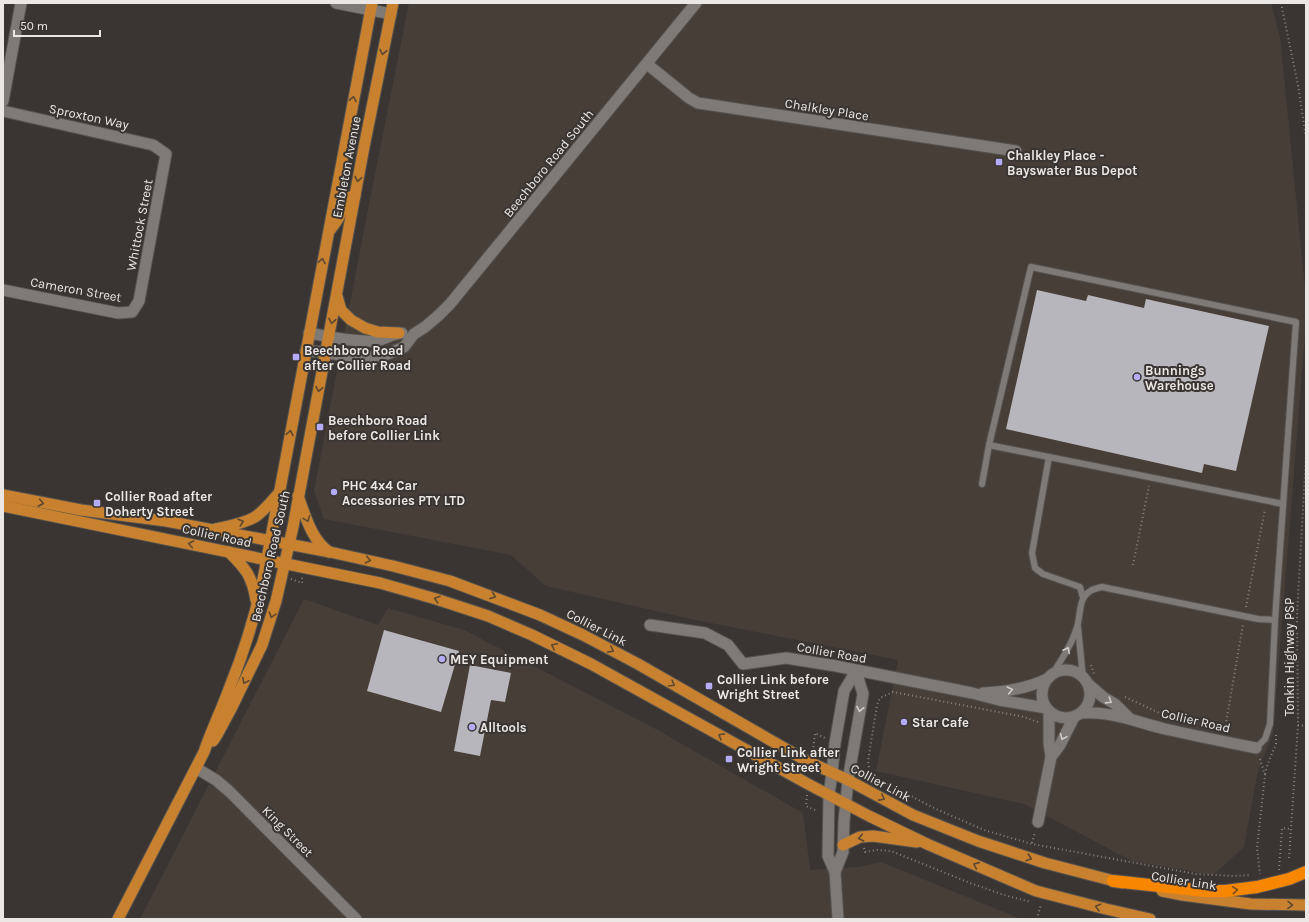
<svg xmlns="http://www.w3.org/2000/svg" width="1309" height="922" font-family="Karla,sans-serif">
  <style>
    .built { fill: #483e38 }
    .building { fill: #b7b6bc }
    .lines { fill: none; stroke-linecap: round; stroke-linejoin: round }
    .service-casing { stroke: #55524f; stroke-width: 8 }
    .minor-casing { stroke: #55524f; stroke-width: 13 }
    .tertiary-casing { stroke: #55524f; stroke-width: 13 }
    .primary-casing { stroke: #55524f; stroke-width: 13 }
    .motorway-casing { stroke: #55524f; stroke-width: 14 }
    .path { stroke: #888381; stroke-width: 2; stroke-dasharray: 1 3; stroke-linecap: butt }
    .service { stroke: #7f7a76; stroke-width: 6 }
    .minor { stroke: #7f7a76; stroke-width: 11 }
    .tertiary { stroke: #7f7a76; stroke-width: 11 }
    .primary { stroke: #c7812f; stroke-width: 11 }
    .motorway { stroke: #f78600; stroke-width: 12 }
    .oneway { stroke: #5d4831 }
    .oneway2 { stroke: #cfccc9 }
    .oneway3 { stroke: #7c5120 }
    .poi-dot { fill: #b5acf8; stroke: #3a3532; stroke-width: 1.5 }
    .labels { text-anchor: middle; stroke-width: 4; stroke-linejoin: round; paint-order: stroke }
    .street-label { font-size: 13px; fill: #eae7e5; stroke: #3a3532 }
    .poi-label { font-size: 13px; font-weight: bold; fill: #eae7e5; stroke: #3a3532; text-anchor: start }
  </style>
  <rect width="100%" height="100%" fill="#3a3532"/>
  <g class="built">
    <path d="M409,3H1271L1280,37L1306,298V322L1273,734L1258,770L1244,847L1213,875L1132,861L1024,804L876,771L898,660L691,619L546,586L511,555L324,519L314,491L370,199Z"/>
    <path d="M304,599L378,625L388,608L464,630L654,728L803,813L810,870L859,867L881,862L1021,919H140Z"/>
  </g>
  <g class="building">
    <path d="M1037,290L1086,301L1088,295L1144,308L1146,299L1269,326L1236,471L1204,464L1202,473L1006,429Z"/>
    <path d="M384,630L459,651L441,712L367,691Z"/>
    <path d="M470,665L511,673L505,702L491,700L480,756L454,751Z"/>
  </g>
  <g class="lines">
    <g class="service-casing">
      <g id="service">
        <path d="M989,445L1283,504"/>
        <path d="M1049,457L1032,553L1035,568L1043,574L1080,587L1083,598"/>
        <path d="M982,484L989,445L1031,267L1296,322L1275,620L1270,724L1265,739L1256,748"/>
        <path d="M1078,627L1083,678"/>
        <path d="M1053,673C1062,659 1072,644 1077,627C1080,618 1079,605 1084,597C1089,590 1094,589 1102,587L1258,619L1275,620"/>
      </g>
    </g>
    <g class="minor-casing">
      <g id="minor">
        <path d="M336,3L391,14"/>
        <path d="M647,64L689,98L698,103L1016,151"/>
        <path d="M3,101L21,3"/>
        <path d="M3,111L153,145L166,154L139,301L132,312L118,313L3,290"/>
        <path d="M309,333C330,337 353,342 375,341C384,340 393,333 402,333"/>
        <path d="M306,350L362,358L385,355L404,347L414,334L425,327L439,315L450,304L696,3"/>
        <path d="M650,625L705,633L728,645L743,664L786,658L836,666L972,693L999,700L1046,708"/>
        <circle cx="1066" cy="694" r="24"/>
        <path d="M1088,684L1103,697L1115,704L1129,718"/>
        <path d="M983,693C1005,692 1026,689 1047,679"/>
        <path d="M1081,713C1112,711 1136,722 1165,729C1196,736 1226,742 1256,748"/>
        <path d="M1051,757L1060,745L1074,717"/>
        <path d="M196,768L216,780L230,792L356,919"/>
        <path d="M832,773L835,743L844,691L856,671"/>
        <path d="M848,780L863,694L856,671"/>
        <path d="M1038,822L1051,757L1049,743V711"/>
      </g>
    </g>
    <g class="tertiary-casing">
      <g id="tertiary">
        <path d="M832,773L829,795L828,856L835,872L838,919"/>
        <path d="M835,872L843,852L844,821L848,780"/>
      </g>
    </g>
    <g class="primary-casing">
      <g id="primary">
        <path d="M330,230C333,226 337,221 339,217C345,206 339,198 355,196"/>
        <path d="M337,296L341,310L351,320L365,328L378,332L399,333"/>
        <path d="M3,495L81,510L166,521L330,552L393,566L450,581L540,615L583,635L638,664L805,760L848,780L913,815L978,841L1045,863L1122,883"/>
        <path d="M298,496C306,517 311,539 329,552"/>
        <path d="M3,506L380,583L436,599L488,616L532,635L591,664L808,784L869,816L927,844L1036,891L1106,909L1150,919"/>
        <path d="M215,529C228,526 243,524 255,517C264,511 271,502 278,494"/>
        <path d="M229,552C246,569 252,576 256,600"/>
        <path d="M213,741L217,735L231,709L262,645L276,601L293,527L364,147L393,3"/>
        <path d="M843,845L860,837L873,836L917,842"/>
        <path d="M1162,891L1182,895L1251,904L1306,905"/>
        <path d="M118,919L204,752C211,731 221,711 229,689C244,652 256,614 264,574L372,3"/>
      </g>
    </g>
    <g class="motorway-casing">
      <path id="motorway" d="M1113,881L1205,891H1225L1257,887L1289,879L1306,872"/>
    </g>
    <g class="path">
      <path d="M1281,3L1298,85L1306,138"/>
      <path d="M1133,565L1149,486"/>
      <path d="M291,579L302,583V577"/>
      <path d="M1246,607L1265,509"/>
      <path d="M1091,665L1094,674"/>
      <path d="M1125,697L1166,716L1219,728"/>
      <path d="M1038,722L1024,717L893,692L880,698L877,705L868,761L870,775L936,809L984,830L1032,844L1196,874L1233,876L1251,875"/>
      <path d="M1298,725L1306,726"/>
      <path d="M1225,729L1243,624"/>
      <path d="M813,751L815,733L825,738"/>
      <path d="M1260,759L1265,775L1257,848L1260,874"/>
      <path d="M1265,774L1268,763L1276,744V734"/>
      <path d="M807,795L806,806L817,811"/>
      <path d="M1032,843L1035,832"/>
      <path d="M864,848L865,852L877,850L891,851L970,883L1004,895L1031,902"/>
      <path d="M1289,858L1298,725L1297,615L1306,456"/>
      <path d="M1279,870L1282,828L1290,829"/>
      <path d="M1037,919L1041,904"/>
    </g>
    <use href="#service" class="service"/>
    <use href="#minor" class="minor"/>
    <use href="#tertiary" class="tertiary"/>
    <use href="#primary" class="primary"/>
    <use href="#motorway" class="motorway"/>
  </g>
  <defs><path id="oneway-chevron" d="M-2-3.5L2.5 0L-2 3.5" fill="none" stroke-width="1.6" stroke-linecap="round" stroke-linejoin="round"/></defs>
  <g class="oneway">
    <use href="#oneway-chevron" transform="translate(383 52) rotate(101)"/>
    <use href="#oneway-chevron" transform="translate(353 99) rotate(-79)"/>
    <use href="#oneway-chevron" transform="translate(358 179) rotate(101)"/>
    <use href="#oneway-chevron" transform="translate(322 261) rotate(-79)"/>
    <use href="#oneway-chevron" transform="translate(332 321) rotate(100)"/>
    <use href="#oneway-chevron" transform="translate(319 389) rotate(101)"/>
    <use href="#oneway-chevron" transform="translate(290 433) rotate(-79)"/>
    <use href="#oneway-chevron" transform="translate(41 503) rotate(11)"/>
    <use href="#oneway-chevron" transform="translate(307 519) rotate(69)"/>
    <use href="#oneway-chevron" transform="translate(241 522) rotate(-19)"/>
    <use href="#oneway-chevron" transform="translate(191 544) rotate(-169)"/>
    <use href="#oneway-chevron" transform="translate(368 560) rotate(12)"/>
    <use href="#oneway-chevron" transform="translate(493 596) rotate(21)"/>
    <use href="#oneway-chevron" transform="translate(437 599) rotate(-162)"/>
    <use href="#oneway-chevron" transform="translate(272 615) rotate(107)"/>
    <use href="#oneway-chevron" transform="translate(554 646) rotate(-154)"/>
    <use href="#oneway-chevron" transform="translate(611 650) rotate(28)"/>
    <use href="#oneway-chevron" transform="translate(245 681) rotate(117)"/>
    <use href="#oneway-chevron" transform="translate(672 684) rotate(30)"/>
    <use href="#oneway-chevron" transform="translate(721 736) rotate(-151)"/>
    <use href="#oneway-chevron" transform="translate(882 798) rotate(28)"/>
    <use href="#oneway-chevron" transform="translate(861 838) rotate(167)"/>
    <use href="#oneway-chevron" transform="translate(1029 858) rotate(19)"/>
    <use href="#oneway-chevron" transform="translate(976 865) rotate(-156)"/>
    <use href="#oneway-chevron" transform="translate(1290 905) rotate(1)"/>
    <use href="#oneway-chevron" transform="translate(1098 907) rotate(-165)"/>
  </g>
  <g class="oneway2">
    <use href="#oneway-chevron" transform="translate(1067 650) rotate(-63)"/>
    <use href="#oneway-chevron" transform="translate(1010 690) rotate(-12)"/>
    <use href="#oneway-chevron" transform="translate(1109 701) rotate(32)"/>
    <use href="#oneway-chevron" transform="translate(860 709) rotate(100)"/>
    <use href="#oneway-chevron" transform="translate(1063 737) rotate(114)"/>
  </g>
  <use class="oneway3" href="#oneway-chevron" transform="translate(1235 890) rotate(-6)"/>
  <g class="poi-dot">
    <rect x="995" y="158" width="8" height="8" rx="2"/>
    <rect x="292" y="353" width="8" height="8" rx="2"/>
    <circle cx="1137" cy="377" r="4"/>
    <rect x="316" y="423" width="8" height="8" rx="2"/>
    <circle cx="334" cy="492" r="4"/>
    <rect x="93" y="499" width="8" height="8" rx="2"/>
    <circle cx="442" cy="659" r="4"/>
    <rect x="705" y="682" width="8" height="8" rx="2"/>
    <circle cx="904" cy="722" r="4"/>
    <circle cx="472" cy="727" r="4"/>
    <rect x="725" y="755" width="8" height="8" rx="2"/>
  </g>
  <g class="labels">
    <g class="street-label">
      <text transform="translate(827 109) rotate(9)" y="5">Chalkley Place</text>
      <text transform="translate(89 116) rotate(12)" y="5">Sproxton Way</text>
      <text transform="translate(548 163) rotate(-51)" y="5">Beechboro Road South</text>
      <text transform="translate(346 167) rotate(-79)" y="5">Embleton Avenue</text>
      <text transform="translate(139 225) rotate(-79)" y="5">Whittock Street</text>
      <text transform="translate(76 289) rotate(10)" y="5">Cameron Street</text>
      <text transform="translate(217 535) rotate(12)" y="5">Collier Road</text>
      <text transform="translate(270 556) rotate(-77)" y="5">Beechboro Road South</text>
      <text transform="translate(597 627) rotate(27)" y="5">Collier Link</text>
      <text transform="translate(832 652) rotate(10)" y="5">Collier Road</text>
      <text transform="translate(1289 657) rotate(-90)" y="5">Tonkin Highway PSP</text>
      <text transform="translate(1196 720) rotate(13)" y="5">Collier Road</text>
      <text transform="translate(881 782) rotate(28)" y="5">Collier Link</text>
      <text transform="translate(288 831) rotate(45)" y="5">King Street</text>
      <text transform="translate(1184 880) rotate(9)" y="5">Collier Link</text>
    </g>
    <g class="poi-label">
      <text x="1007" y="160">Chalkley Place -<tspan x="1007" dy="15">Bayswater Bus Depot</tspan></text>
      <text x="304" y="355">Beechboro Road<tspan x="304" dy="15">after Collier Road</tspan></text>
      <text x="1145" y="375">Bunnings<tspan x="1145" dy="15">Warehouse</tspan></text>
      <text x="328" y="425">Beechboro Road<tspan x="328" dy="15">before Collier Link</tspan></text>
      <text x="342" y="490">PHC 4x4 Car<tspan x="342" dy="15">Accessories PTY LTD</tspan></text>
      <text x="105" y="501">Collier Road after<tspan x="105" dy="15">Doherty Street</tspan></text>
      <text x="450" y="664">MEY Equipment</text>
      <text x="717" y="684">Collier Link before<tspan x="717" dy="15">Wright Street</tspan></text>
      <text x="912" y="727">Star Cafe</text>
      <text x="480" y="732">Alltools</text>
      <text x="737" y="757">Collier Link after<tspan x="737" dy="15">Wright Street</tspan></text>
    </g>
  </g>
  <rect width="1309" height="922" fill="none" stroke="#eae7e5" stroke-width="8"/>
  <path d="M14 30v6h86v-6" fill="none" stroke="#eae7e5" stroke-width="2"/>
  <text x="20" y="30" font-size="12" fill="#eae7e5" stroke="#3a3532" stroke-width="3" paint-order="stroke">50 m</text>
</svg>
